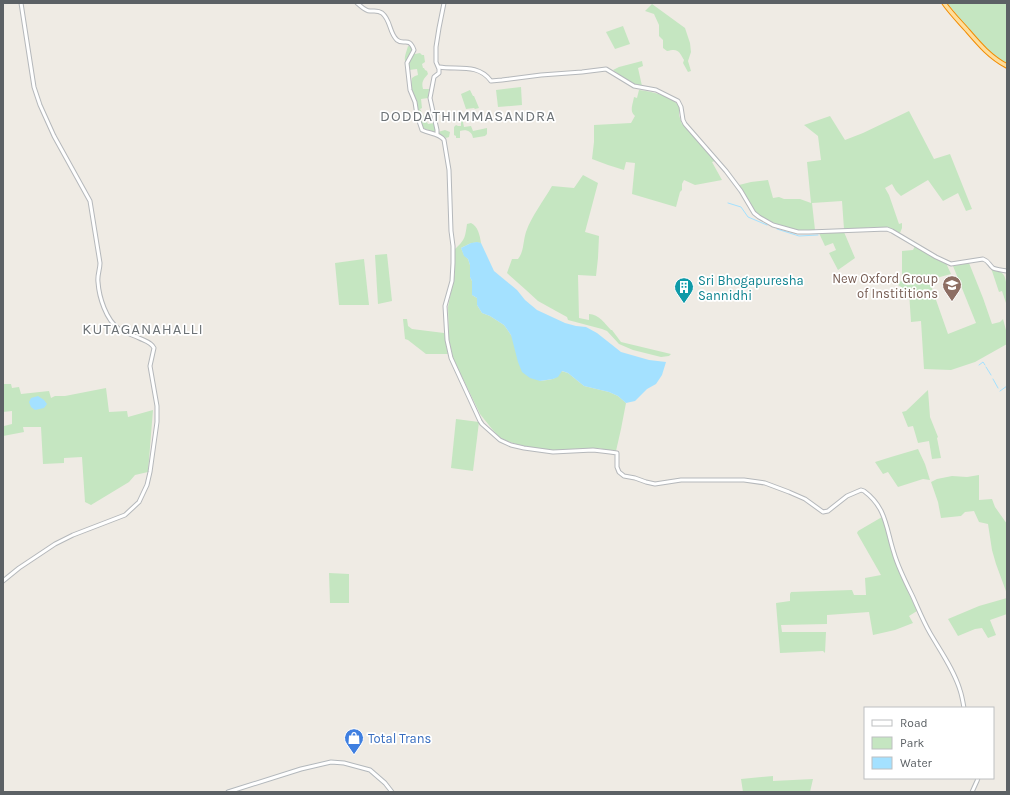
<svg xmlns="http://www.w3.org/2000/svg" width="1010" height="795" font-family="Karla,sans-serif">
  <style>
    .green { fill: #c5e6c1 }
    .water { fill: #a4e1ff }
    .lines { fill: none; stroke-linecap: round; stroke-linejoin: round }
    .stream { stroke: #a4e1ff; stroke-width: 1 }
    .tertiary-casing { stroke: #b5b8bb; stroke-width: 5 }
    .secondary-casing { stroke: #b3b8bc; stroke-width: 5 }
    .trunk-casing { stroke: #f38c01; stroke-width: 5.5 }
    .tertiary { stroke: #fff; stroke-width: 3 }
    .secondary { stroke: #fff; stroke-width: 3 }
    .trunk { stroke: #fede9c; stroke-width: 3.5 }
    .labels { text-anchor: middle; stroke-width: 3.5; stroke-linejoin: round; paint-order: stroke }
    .education-label { font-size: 13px; fill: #785e54; stroke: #fff; text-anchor: end }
    .culture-label { font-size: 13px; fill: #0d838f; stroke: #fff; text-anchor: start }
    .shop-label { font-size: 13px; fill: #366cbe; stroke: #fff; text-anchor: start }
    .quarter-label { font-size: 15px; letter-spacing: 1px; fill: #6d7377; stroke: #fff }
  </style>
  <rect width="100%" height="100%" fill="#efebe4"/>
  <g class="green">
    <path d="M949,3H1007V63C982,50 965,25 948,4Z"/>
    <path d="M652,4L685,28L690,43L691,52L688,61L691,71L688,72L683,63L684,60C679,51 678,48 667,51L663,48V40L659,36V25L654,14L645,11Z"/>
    <path d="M623,26L630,44L615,49L606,32Z"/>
    <path d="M408,46L411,47L412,52L415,54L420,53L422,55H424L425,62L422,64L423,68H424L425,70L427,71L428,74C424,79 421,81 423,89H429L428,98L421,99L422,108L420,109L428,124L435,123L438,132L445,130L450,132L449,137L446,138L440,134L423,128L417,110L416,99L412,91L411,85L412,78L415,76L418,75L417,69L409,70C408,66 406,64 405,61C404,57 407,50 408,46Z"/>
    <path d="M642,61L643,66L638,68L642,86C631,84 622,77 613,70L619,67Z"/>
    <path d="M521,87L522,105L498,107L496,90Z"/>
    <path d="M470,90L473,96H474L479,108L475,109L474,108L466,109L461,94Z"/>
    <path d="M639,90C654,92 667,95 679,105V115L682,124H683L715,161L712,162L722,180L695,185L684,180L682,184V190L680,192L676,207L632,194L635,163L626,162L624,170L608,165L592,159L594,142V125L631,123L635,116C629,111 633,104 634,97L637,98Z"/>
    <path d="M909,111L934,159L950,154L972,209L966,211L958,193L943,201L928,180L901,196L896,191L892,184L885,188L889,195L899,224L902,223V228L900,233L890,228L881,227L844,229L842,201L812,203L815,230L798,231L771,222L761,218L754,211L739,185L751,182L768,180L773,198L779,197L784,199H800L811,203L807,162L821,160L818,136L804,125L830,116L845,140L863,133Z"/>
    <path d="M462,117L464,127L471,126L473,131L487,128V134L485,136L473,138C472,131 466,129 460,131V138H456V136L454,135V127L456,125L458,126H461V120H458L457,118Z"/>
    <path d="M583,175L598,183L585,232L599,236L598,258L596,276L578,275L579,318L589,320V314C599,314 605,324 611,330H612L621,342L671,354L669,356L661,357L633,350L619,344L607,331L602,329L568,320L567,317L556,311L538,301L526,290L507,273L512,259H518C524,252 523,241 526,232C531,217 544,200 552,186L574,188Z"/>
    <path d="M471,223C478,226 480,236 481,243C473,241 467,245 461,248L464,255L468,259L470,265V277L472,281V295L477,298V305L482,313L490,316L504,325L511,335L540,381C552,379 555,381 561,371L568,373L584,386L609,392L618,396L626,403L621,429L616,451L614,452L599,448L569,449L553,451L519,445L510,442L500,438L492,429L480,414L453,358L449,339L448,307L455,272L454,250C465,240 465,238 467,224Z"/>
    <path d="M844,232L855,258L838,270L829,253L836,250L833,243L825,246L819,233Z"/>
    <path d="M915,246L946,263L951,274L929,280L948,334L976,323L953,266L969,263L983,298L992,324L1000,322L1003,319L1007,334V344L975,362L951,370L924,369L921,321L911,322L909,292L895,283L902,281V251L913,250Z"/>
    <path d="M387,254L392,301L378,304L375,255Z"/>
    <path d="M364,259L369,305H339L335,263Z"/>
    <path d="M991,268C995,271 1000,270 1003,274C1008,280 1007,298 1007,306L1002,291L999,292Z"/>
    <path d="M403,319H407L408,326L412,329L444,333L448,354H426L408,340L405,339Z"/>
    <path d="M3,384H11L12,388L19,387L21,394L49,391L51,398L55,396H65L106,388L109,412L127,411L128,417L153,410L148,472L135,475L129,482L91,505L85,502L82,457L64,458V463L43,464L41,427H23L24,432L3,436V425L4,426L12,424V411L3,412Z"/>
    <path d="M928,390L930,417L938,437L937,438L941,458L932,459L929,441L918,443L913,426L908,427L902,412L906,411Z"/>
    <path d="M456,419L479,422L473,471L451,468Z"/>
    <path d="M918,449L925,464L930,480L923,479L898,487L888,472L883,474L875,462L891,457Z"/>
    <path d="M979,475V500L992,499L995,507L1007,524V594L996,564L992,550L988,524L979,522L974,511L965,512L961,516L941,518L938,502L931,482L937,479L952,476L967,477Z"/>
    <path d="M882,517L905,585L917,611L909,616L913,623L895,630L873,635L869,612L827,615V624L781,625L782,632H826L825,653L823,651L780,653L776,603L790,601V594L791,592L852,590L854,595H866L865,578L881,575L857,533L858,531Z"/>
    <path d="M329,573L349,574V603H330Z"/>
    <path d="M1007,598V614L990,620L996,635L988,638L982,628L975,629L958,636L948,619L979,606Z"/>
    <path d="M773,776V781L813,779L810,792H743L741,779Z"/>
  </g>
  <g class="water">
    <path d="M477,242L481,243L494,271L517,290L525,300L537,310L565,323L576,326L586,327L597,333L621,352L649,360L666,362L662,375L656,384L647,389L635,401L626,403L618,396L609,392L584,386L568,373L562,371L558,377L553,379L540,381L530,378L522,372L518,362L511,335L504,325L490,316L482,313L477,305V298L472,295V281L470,277V265L468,259L464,256L461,248L471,243Z"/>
    <path d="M38,396L44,400L47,404L44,408L35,410L31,407L29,402L31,398Z"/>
  </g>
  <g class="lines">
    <g class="stream">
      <path d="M728,203L741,207L748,217L767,225"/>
      <path d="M777,229L799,236L818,235"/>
      <path d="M979,365L983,362L985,365"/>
      <path d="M986,367L991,375"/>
      <path d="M993,379L998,388"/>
      <path d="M1000,391L1007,386"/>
    </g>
    <g class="tertiary-casing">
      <g id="tertiary">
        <path d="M357,3C361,6 365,11 370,11C375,11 378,10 382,13C391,20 389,33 397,40C404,46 409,36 414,50L407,63L410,90L415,102L417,115L422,130C430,134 439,133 444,140L449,170L451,231L453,246V263L452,281L445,306L447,340L451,358L480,421L482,424L500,440L511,445L524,448L553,452L593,450L610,452L617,453V467L619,472L624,476L635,478L646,482L655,484L681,480H744L765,483L789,492L805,499L823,512L828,511L847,496L861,490L864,491C887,508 886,529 894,553C898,567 905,581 912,595C918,608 923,621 930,633C941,652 954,670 960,690C962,696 963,702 964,708"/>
        <path d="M439,67C457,70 478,63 491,81L502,80L541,75L582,72L606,69L634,86L656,90L678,101L681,107L683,120L685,124L726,171L741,191L754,213L759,217L773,225L798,232H809L887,229L892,231L936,257L951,264L983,259C989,261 989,265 993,268C997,270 1003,270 1007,271"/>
        <path d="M437,134V130L430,98L434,77L439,73V69L436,62V47L439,28L444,3"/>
        <path d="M3,581L19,568L55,544L73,535L125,515L139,502L147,485L150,472L157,422V406L150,366L154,348C151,342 145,341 139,338C133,335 125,333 119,329C106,320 99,297 98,282C97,275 100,270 100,263L90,201L54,136L40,105L34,87L21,3"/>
        <path d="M972,792L977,781L978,778"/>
      </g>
    </g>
    <g class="secondary-casing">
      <path id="secondary" d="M228,792L301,769L331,762L344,763L370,770L385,783L392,792"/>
    </g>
    <g class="trunk-casing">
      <path id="trunk" d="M944,3C951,13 959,21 967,30C979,44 990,57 1007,66"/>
    </g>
    <use href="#tertiary" class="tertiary"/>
    <use href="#secondary" class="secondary"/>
    <use href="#trunk" class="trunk"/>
  </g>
  <defs>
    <g id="school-pin" transform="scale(1)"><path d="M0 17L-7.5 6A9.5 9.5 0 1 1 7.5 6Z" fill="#8d6e63" stroke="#fff"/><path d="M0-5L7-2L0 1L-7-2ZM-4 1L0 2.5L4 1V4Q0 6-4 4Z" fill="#fff"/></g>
    <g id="building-pin" transform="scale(1)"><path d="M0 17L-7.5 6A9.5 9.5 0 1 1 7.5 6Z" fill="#0f9aa8" stroke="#fff"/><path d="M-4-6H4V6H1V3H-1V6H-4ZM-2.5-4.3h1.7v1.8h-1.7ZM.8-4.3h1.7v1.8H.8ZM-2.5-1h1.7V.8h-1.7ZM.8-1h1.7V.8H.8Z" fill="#fff"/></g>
    <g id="shop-pin" transform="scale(1)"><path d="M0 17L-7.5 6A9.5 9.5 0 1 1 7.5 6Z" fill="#3f7fe0" stroke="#fff"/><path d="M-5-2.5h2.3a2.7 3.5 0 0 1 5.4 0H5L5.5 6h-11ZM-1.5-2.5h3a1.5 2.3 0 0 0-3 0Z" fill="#fff"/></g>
  </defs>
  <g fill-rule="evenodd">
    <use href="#school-pin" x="952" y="285"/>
    <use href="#building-pin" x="684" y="287"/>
    <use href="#shop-pin" x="354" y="738"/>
  </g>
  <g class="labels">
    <g class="education-label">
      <text x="938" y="283">New Oxford Group<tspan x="938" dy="15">of Instititions</tspan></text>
    </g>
    <g class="culture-label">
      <text x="698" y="285">Sri Bhogapuresha<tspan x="698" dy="15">Sannidhi</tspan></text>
    </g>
    <g class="shop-label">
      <text x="368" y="743">Total Trans</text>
    </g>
    <g class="quarter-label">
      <text x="468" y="121">DODDATHIMMASANDRA</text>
      <text x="143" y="334">KUTAGANAHALLI</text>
    </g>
  </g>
  <rect width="1010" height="795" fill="none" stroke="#5c6165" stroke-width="8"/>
  <rect x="864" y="707" width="130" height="72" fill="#ffffff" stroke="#bec0c1"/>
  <rect x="872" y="720" width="20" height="6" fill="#ffffff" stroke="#bec0c1"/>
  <text x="900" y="727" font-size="12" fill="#5c6165">Road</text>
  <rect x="872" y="737" width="20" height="12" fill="#c5e6c1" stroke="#bec0c1"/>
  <text x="900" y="747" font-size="12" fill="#5c6165">Park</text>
  <rect x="872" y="757" width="20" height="12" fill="#a4e1ff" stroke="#bec0c1"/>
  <text x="900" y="767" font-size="12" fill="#5c6165">Water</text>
</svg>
